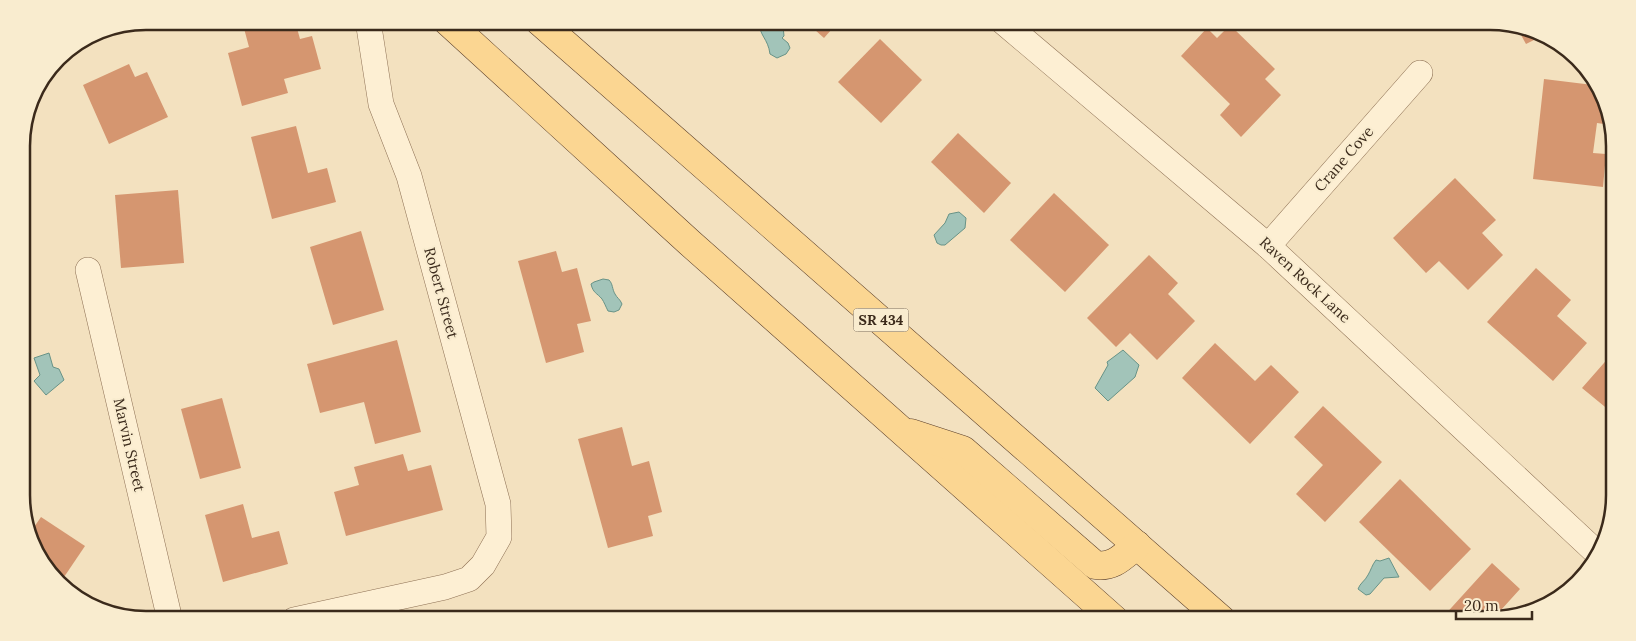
<svg xmlns="http://www.w3.org/2000/svg" width="1636" height="641" font-family="Lora,serif">
  <style>
    .water { fill: #a2c4b9; stroke: #689387 }
    .building { fill: #d59670 }
    .lines { fill: none; stroke-linecap: round; stroke-linejoin: round }
    .street-casing { stroke: #8e7155; stroke-width: 26 }
    .primary-casing { stroke: #5b3f2a; stroke-width: 29 }
    .street { stroke: #fdefd3; stroke-width: 25 }
    .primary { stroke: #fbd692; stroke-width: 28 }
    .labels { text-anchor: middle; stroke-width: 4; stroke-linejoin: round; paint-order: stroke }
    .shield { fill: #f9eccf; stroke: #746451; stroke-width: 1 }
    .shield-label { font-size: 14px; font-weight: bold; fill: #3b2a1b }
    .street-label { font-size: 15px; fill: #3b2a1b; stroke: #f9eccf }
    .rim { fill: none; stroke: #3b2a1b; stroke-width: 2.5 }
  </style>
  <rect width="100%" height="100%" fill="#f3e1bf"/>
  <g class="water">
    <path d="M759,21H785L783,26L784,36L782,38L788,43L790,48L786,54L777,58L770,54C768,38 759,36 759,21Z"/>
    <path d="M959,212L966,218L965,228L945,245H941L937,243L934,235L945,223L949,214Z"/>
    <path d="M603,279L609,280C613,284 612,289 615,294C617,298 620,299 622,304L619,310L614,312L608,311C606,307 604,302 602,299C597,293 593,293 591,284L594,282Z"/>
    <path d="M1123,350L1139,365L1135,377L1108,401L1095,388L1108,365L1107,362Z"/>
    <path d="M49,353L53,367L59,369L64,380L46,395L34,381L40,375L34,358Z"/>
    <path d="M1389,558L1399,577L1384,578L1370,594L1366,595L1358,589C1360,583 1365,581 1368,575C1371,570 1372,565 1376,560L1380,561Z"/>
  </g>
  <g class="building">
    <path d="M242,21H295L300,39L312,36L321,69L284,79L288,93L242,106L228,53L249,47Z"/>
    <path d="M805,21H839L824,38Z"/>
    <path d="M1230,25L1275,69L1265,79L1281,95L1241,137L1220,115L1230,104L1181,56L1207,28L1217,38Z"/>
    <path d="M1516,26L1530,28L1542,36L1526,44Z"/>
    <path d="M880,39L922,80L881,123L838,82Z"/>
    <path d="M129,64L135,77L147,72L168,117L109,144L83,85Z"/>
    <path d="M1544,79L1593,85L1611,125L1597,123L1593,153L1606,154L1603,187L1533,179Z"/>
    <path d="M296,126L308,173L327,168L336,202L272,219L251,137Z"/>
    <path d="M958,133L1011,183L984,213L931,162Z"/>
    <path d="M1455,178L1496,220L1482,233L1503,255L1468,290L1439,261L1426,273L1393,238Z"/>
    <path d="M178,190L184,263L121,268L115,195Z"/>
    <path d="M1054,193L1109,245L1065,292L1010,240Z"/>
    <path d="M361,231L384,310L333,325L310,247Z"/>
    <path d="M556,251L562,272L577,268L591,321L577,324L584,352L546,363L518,261Z"/>
    <path d="M1149,255L1178,283L1168,294L1195,321L1157,360L1130,333L1116,347L1087,318Z"/>
    <path d="M1536,268L1571,300L1557,316L1587,343L1553,381L1487,322Z"/>
    <path d="M397,340L421,432L375,444L364,402L320,413L307,364Z"/>
    <path d="M1215,343L1255,381L1271,365L1299,392L1250,444L1182,378Z"/>
    <path d="M1611,355L1610,379V411L1582,388Z"/>
    <path d="M222,398L241,468L200,479L181,409Z"/>
    <path d="M1323,406L1382,462L1325,522L1296,494L1323,465L1294,437Z"/>
    <path d="M622,427L632,466L649,461L662,512L648,516L653,536L608,548L578,439Z"/>
    <path d="M403,454L408,471L431,465L443,510L346,536L334,492L359,485L354,467Z"/>
    <path d="M1400,479L1471,549L1430,591L1359,522Z"/>
    <path d="M243,504L252,538L279,531L288,564L223,582L205,515Z"/>
    <path d="M41,517L85,546L60,583L52,577L30,533Z"/>
    <path d="M1492,563L1520,589L1501,610L1507,616L1498,619L1444,620L1442,618Z"/>
    <path d="M788,612L793,620H777Z"/>
  </g>
  <g class="lines">
    <g class="street-casing">
      <g id="street">
        <path d="M1002,21L1268,246L1596,552"/>
        <path d="M1268,246L1420,73"/>
        <path d="M88,270L170,620"/>
        <path d="M294,620L445,587L469,579L483,565L499,537L498,504L409,176L381,104L369,27L371,21"/>
      </g>
    </g>
    <g class="primary-casing">
      <g id="primary">
        <path d="M447,21L690,243L1115,620"/>
        <path d="M539,21L1222,620"/>
        <path d="M911,433L963,450L1095,565C1114,568 1123,556 1137,545"/>
      </g>
    </g>
    <use href="#street" class="street"/>
    <use href="#primary" class="primary"/>
  </g>
  <g class="labels">
    <rect class="shield" x="853.5" y="308.5" width="55" height="23" rx="4"/>
    <g class="shield-label">
      <text x="881" y="325">SR 434</text>
    </g>
    <g class="street-label">
      <text transform="translate(1344 159) rotate(-49)" y="5">Crane Cove</text>
      <text transform="translate(1305 280) rotate(43)" y="5">Raven Rock Lane</text>
      <text transform="translate(441 293) rotate(75)" y="5">Robert Street</text>
      <text transform="translate(129 445) rotate(77)" y="5">Marvin Street</text>
    </g>
  </g>
  <path d="M0 0H1636V641H0ZM146 30H1490A116 116 0 0 1 1606 146V495A116 116 0 0 1 1490 611H146A116 116 0 0 1 30 495V146A116 116 0 0 1 146 30Z" fill="#f9eccf" fill-rule="evenodd"/>
  <path class="rim" d="M146 30H1490A116 116 0 0 1 1606 146V495A116 116 0 0 1 1490 611H146A116 116 0 0 1 30 495V146A116 116 0 0 1 146 30Z"/>
  <path d="M1456 611v8h76v-8" fill="none" stroke="#3b2a1b" stroke-width="2.5"/>
  <text x="1464" y="611" font-size="15" fill="#3b2a1b" stroke="#f9eccf" stroke-width="4" paint-order="stroke">20 m</text>
</svg>
